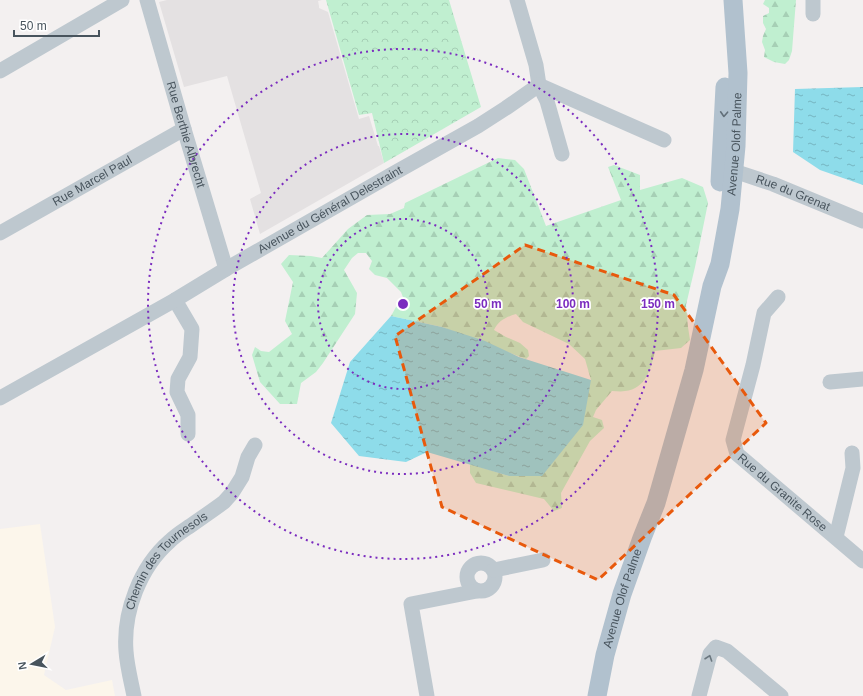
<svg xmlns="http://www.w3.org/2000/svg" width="863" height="696" font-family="Arial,sans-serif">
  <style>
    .commercial { fill: #fcf6eb }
    .education { fill: #e4e1e2 }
    .forest { fill: url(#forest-firs) }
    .park { fill: url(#park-crowns) }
    .water { fill: url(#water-ripples) }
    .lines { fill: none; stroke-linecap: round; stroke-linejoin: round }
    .minor { stroke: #bec8cf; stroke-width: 15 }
    .major { stroke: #b1c1ce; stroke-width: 19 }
    .oneway { stroke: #626f79 }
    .oneway2 { stroke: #6b777f }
    .marked { fill: #e8590c; fill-opacity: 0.2; stroke: #e8590c; stroke-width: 3; stroke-dasharray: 8 5; stroke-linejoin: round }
    .ring { fill: none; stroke: #7b2cbf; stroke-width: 2; stroke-dasharray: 2 4 }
    .labels { text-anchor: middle; stroke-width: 3.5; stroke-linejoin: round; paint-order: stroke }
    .street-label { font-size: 12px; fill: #48545d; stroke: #fff }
    .centre { fill: #7b2cbf; stroke: #fff; stroke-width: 2 }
    .ring-label { font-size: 12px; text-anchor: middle; font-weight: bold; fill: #7b2cbf; stroke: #fff; stroke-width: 3.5; stroke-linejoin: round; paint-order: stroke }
  </style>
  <defs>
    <pattern id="forest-firs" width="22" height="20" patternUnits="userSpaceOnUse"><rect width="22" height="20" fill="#c0efd0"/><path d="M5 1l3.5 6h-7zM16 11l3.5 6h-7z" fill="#a6cfb5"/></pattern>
    <pattern id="park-crowns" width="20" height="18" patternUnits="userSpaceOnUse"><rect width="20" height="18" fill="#c0efd0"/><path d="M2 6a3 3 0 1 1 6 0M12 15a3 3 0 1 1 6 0" fill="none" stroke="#a6cfb5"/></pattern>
    <pattern id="water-ripples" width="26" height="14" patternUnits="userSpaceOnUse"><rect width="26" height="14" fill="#8edcea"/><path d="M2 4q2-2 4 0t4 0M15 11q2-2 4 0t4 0" fill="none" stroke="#76b5c1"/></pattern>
  </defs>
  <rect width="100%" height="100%" fill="#f3f0f0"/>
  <path class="commercial" d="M40,524L55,627L44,675L66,690L112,680L115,696H0V529Z"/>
  <path class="education" d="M167,0H322L318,1L319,6V8L328,12L359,119L369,116L378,146H379L384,163L260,234L250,199L261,193L227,76L184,87L159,2Z"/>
  <g class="forest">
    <path d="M765,0H796L792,51L789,60L785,64L774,62L764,57L765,50L762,42L763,36L766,29L763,23V16L769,13V8L763,4Z"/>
    <path d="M498,158L515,160L524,169L546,226L621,200L608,167L614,165L640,175V190L682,178L703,187L708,203L695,267L686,305L688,327L690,340L681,348L655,351C651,368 646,389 625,391C621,392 616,391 612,391L596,410L593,417L602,420L604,428L590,441L561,493L562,508L554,511L544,499L476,483L470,473V464L509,476L591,380L585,359L569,344L523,322L516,314C506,317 498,321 494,330L506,337L520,343L528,350L529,356L526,359L442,327L391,316L396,307L404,300L401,292L387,278L375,275L369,269L372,261L366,253H358L352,258L344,270L357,293L355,314L323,363L316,372L301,383L297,404H280L260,382L252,355L255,347L261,351L269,352L292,334L285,321L293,282L281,264L289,255L311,256L322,258L348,229L367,215L390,214L404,208L405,203Z"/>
  </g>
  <path class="park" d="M326,0H449L481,107L384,163L372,113L359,115Z"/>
  <g class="water">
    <path d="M863,87V185L820,170L793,152L795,89Z"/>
    <path d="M391,316L442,327L485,341L519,357L591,380L583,425L542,476H509L427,452L406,462L359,456L331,423L350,362Z"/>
  </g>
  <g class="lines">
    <g class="minor">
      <path id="s1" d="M147,0L184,129L226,269"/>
      <path d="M517,0L536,65L539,85L547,101L562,154"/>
      <path d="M813,14V0"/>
      <path d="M0,71L122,0"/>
      <path id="s2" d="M724,170L734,171L773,184L863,221"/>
      <path id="s3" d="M0,233L184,129"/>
      <path id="s4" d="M778,297L764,313L753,365L733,440L737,454L863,561"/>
      <path d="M175,300L192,329L190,357L178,379L177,392L188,415V434"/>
      <path d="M830,382L863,379"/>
      <path id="s5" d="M0,398L175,300L226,269L396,172L478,126L506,108L539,85L664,140"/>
      <path d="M836,537L853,468L852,453"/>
      <circle cx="481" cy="577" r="14"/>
      <path d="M494,570L543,560"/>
      <path id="s6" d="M134,696C131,681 127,666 126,651C123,612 140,567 170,541C175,536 181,532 187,528C200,519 212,511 224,502L232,493L242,477L248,457L255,445"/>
      <path d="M427,696L411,604L477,591"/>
      <path d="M699,696L710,654L716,647L727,651L781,696"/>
    </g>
    <g class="major">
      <path d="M720,182L725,87"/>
      <path id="s7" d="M597,696L605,655L622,594L642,538L656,503L694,370L712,286L720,264L730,209L736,146L738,73L733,0"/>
    </g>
  </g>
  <defs><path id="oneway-chevron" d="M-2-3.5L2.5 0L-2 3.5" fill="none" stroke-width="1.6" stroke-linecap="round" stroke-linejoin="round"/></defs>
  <use class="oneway" href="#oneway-chevron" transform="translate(724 114) rotate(93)"/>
  <use class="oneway2" href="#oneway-chevron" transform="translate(709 658) rotate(-71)"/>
  <path class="marked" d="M525,245L674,295L766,423L598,580L442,507L395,336Z"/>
  <g class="ring">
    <circle cx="403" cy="304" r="85"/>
    <circle cx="403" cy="304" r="170"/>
    <circle cx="403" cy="304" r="255"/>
  </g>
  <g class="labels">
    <g class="street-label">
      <text dy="4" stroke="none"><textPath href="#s1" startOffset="140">Rue Berthie Albrecht</textPath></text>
      <text dy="4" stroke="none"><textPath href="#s7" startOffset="571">Avenue Olof Palme</textPath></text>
      <text dy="4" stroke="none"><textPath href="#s3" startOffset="106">Rue Marcel Paul</textPath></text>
      <text dy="4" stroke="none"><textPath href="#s2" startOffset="73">Rue du Grenat</textPath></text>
      <text dy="4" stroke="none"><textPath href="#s5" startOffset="380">Avenue du Général Delestraint</textPath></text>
      <text dy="4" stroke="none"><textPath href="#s4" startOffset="226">Rue du Granite Rose</textPath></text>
      <text dy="4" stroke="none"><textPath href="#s6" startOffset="150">Chemin des Tournesols</textPath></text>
      <text dy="4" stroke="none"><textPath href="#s7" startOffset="101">Avenue Olof Palme</textPath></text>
    </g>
  </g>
  <circle cx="403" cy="304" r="6" class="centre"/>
  <g class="ring-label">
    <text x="488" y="308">50 m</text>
    <text x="573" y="308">100 m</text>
    <text x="658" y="308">150 m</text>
  </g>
  <g transform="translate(32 664) rotate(260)" stroke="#ffffff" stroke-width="3" paint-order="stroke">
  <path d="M0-3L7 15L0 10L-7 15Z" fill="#48545d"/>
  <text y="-6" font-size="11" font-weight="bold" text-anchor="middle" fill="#48545d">N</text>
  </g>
  <path d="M14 30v6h85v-6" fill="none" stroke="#48545d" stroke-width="2"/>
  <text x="20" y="30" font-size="12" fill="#48545d" stroke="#ffffff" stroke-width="3" paint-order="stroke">50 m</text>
</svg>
